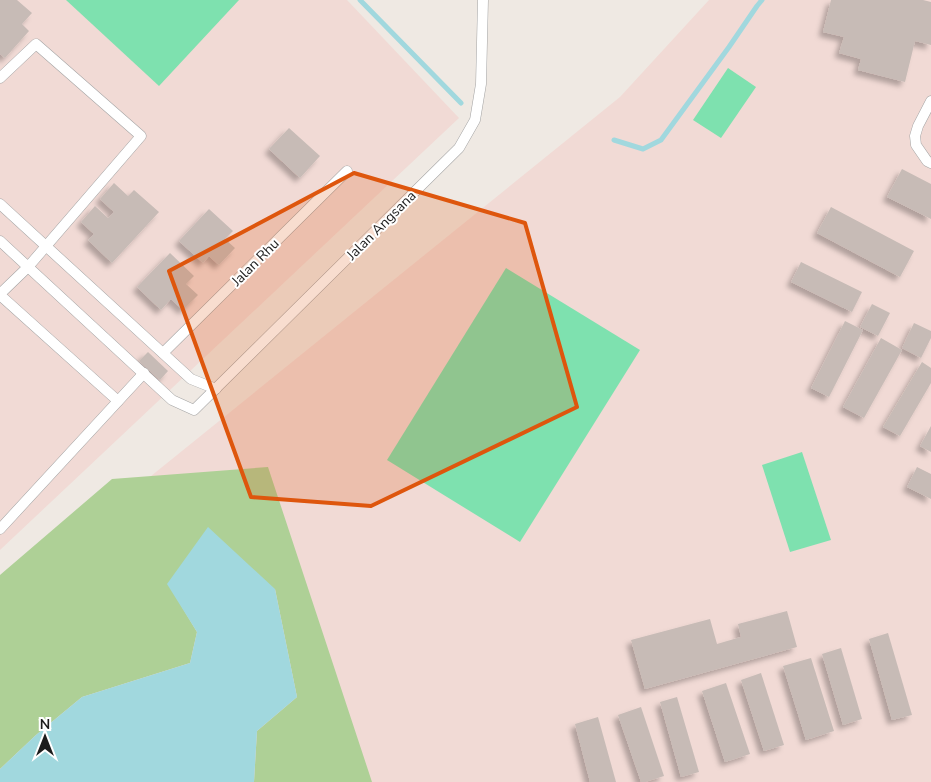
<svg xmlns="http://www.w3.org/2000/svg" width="931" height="782" font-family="'Nunito Sans',sans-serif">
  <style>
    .military { fill: #f1dad5 }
    .forest { fill: #aed096 }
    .pitch { fill: #7ee1af }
    .water { fill: #a1d8de }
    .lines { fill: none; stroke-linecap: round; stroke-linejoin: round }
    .stream { stroke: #a1d8de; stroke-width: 5 }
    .building { fill: #c7bbb6; filter: url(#shadow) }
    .lane-casing { stroke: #a4a4a4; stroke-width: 11 }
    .lane { stroke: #fff; stroke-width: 10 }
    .marked { fill: #de560d; fill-opacity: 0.2; stroke: #de560d; stroke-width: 4; stroke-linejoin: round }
    .labels { text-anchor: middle; stroke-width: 4; stroke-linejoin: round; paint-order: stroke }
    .street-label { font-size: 14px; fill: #1d1d1d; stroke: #fff }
  </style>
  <defs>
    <filter id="shadow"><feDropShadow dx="-4.5" dy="4.5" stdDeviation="2.5" flood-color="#0004"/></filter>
  </defs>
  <rect width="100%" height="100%" fill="#efe9e3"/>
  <g class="military">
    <path d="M0,0H347L459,118L0,550Z"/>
    <path d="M709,0H931V782H0V598L620,97Z"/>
  </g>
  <path class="forest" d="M268,467L372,782H254L257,731L297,697L275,589L168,584L197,632L190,663L82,697L36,735L0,769V575L112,479Z"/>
  <g class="pitch">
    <path d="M66,0H239L159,86Z"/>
    <path d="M728,68L756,87L721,138L693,120Z"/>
    <path d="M506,268L640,350L520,542L387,460Z"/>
    <path d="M802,452L831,540L790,552L762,465Z"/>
  </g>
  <path class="water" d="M208,527L275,589L297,697L257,731L254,782H0V769L36,735L82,697L190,663L197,632L167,584Z"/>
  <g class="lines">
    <g class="stream">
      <path d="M360,0L461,103"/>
      <path d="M614,140L643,149L661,140L729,47L757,6L762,0"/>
    </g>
  </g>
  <g class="building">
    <path d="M0,0H17L32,13L22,24L29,31L5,58L0,54Z"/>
    <path d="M831,0H923L931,2V45L915,41L905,82L858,70L861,59L839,53L844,37L823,32Z"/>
    <path d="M289,128L320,156L300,178L269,149Z"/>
    <path d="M902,169L931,184V219L887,197Z"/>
    <path d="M114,183L128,196L134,190L159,212L112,263L88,240L94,234L81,222L95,206L108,218L114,212L100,199Z"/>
    <path d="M831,207L914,251L900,277L817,233Z"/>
    <path d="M209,209L233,231L225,239L235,248L219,265L209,256L203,263L179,241Z"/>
    <path d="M170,253L194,276L186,284L198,295L183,310L171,299L161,310L137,287Z"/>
    <path d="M801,262L862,292L852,312L791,282Z"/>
    <path d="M872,304L890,313L878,336L860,327Z"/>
    <path d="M845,321L863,330L829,397L811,388Z"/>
    <path d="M914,323L931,331V338L921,358L902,348Z"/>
    <path d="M881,338L902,350L864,418L843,407Z"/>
    <path d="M148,352L168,371L160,380L139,361Z"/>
    <path d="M922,362L931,368V383L900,436L883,427Z"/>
    <path d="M931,426V452L920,446Z"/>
    <path d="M917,467L931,474V499L907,487Z"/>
    <path d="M787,611L797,647L645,689L631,640L710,619L717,644L741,637L738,624Z"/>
    <path d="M888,633L912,715L892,720L869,639Z"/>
    <path d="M841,648L862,719L843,725L822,654Z"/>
    <path d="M811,658L834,731L806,740L783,666Z"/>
    <path d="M761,673L784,745L764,751L741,680Z"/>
    <path d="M726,683L750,754L725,762L702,691Z"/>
    <path d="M677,697L699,772L681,777L660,702Z"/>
    <path d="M641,707L664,776L645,782H641L618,715Z"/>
    <path d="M598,717L616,782H590L575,724Z"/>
  </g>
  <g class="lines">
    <g class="lane-casing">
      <g id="lane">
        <path d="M0,78L36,44L141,136L28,267L0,294"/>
        <path d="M931,101L918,126L915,136L916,145L927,161L931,163"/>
        <path d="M0,204L191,379L216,389"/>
        <path d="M0,241L172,400L194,410L459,148L475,120L481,84L483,0"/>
        <path d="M0,295L118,401"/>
        <path d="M163,353L347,171"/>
        <path d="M0,529L144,373"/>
      </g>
    </g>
    <use href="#lane" class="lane"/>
  </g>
  <path class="marked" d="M354,173L525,223L577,407L371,506L251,497L169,271Z"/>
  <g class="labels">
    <g class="street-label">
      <text transform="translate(381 225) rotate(-45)" y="5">Jalan Angsana</text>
      <text transform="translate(255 262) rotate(-45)" y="5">Jalan Rhu</text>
    </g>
  </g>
  <g transform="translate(45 737)" stroke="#ffffff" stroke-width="4" paint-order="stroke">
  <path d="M0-4L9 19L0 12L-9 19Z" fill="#1d1d1d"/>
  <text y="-8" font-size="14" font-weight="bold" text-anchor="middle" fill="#1d1d1d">N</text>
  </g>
</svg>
